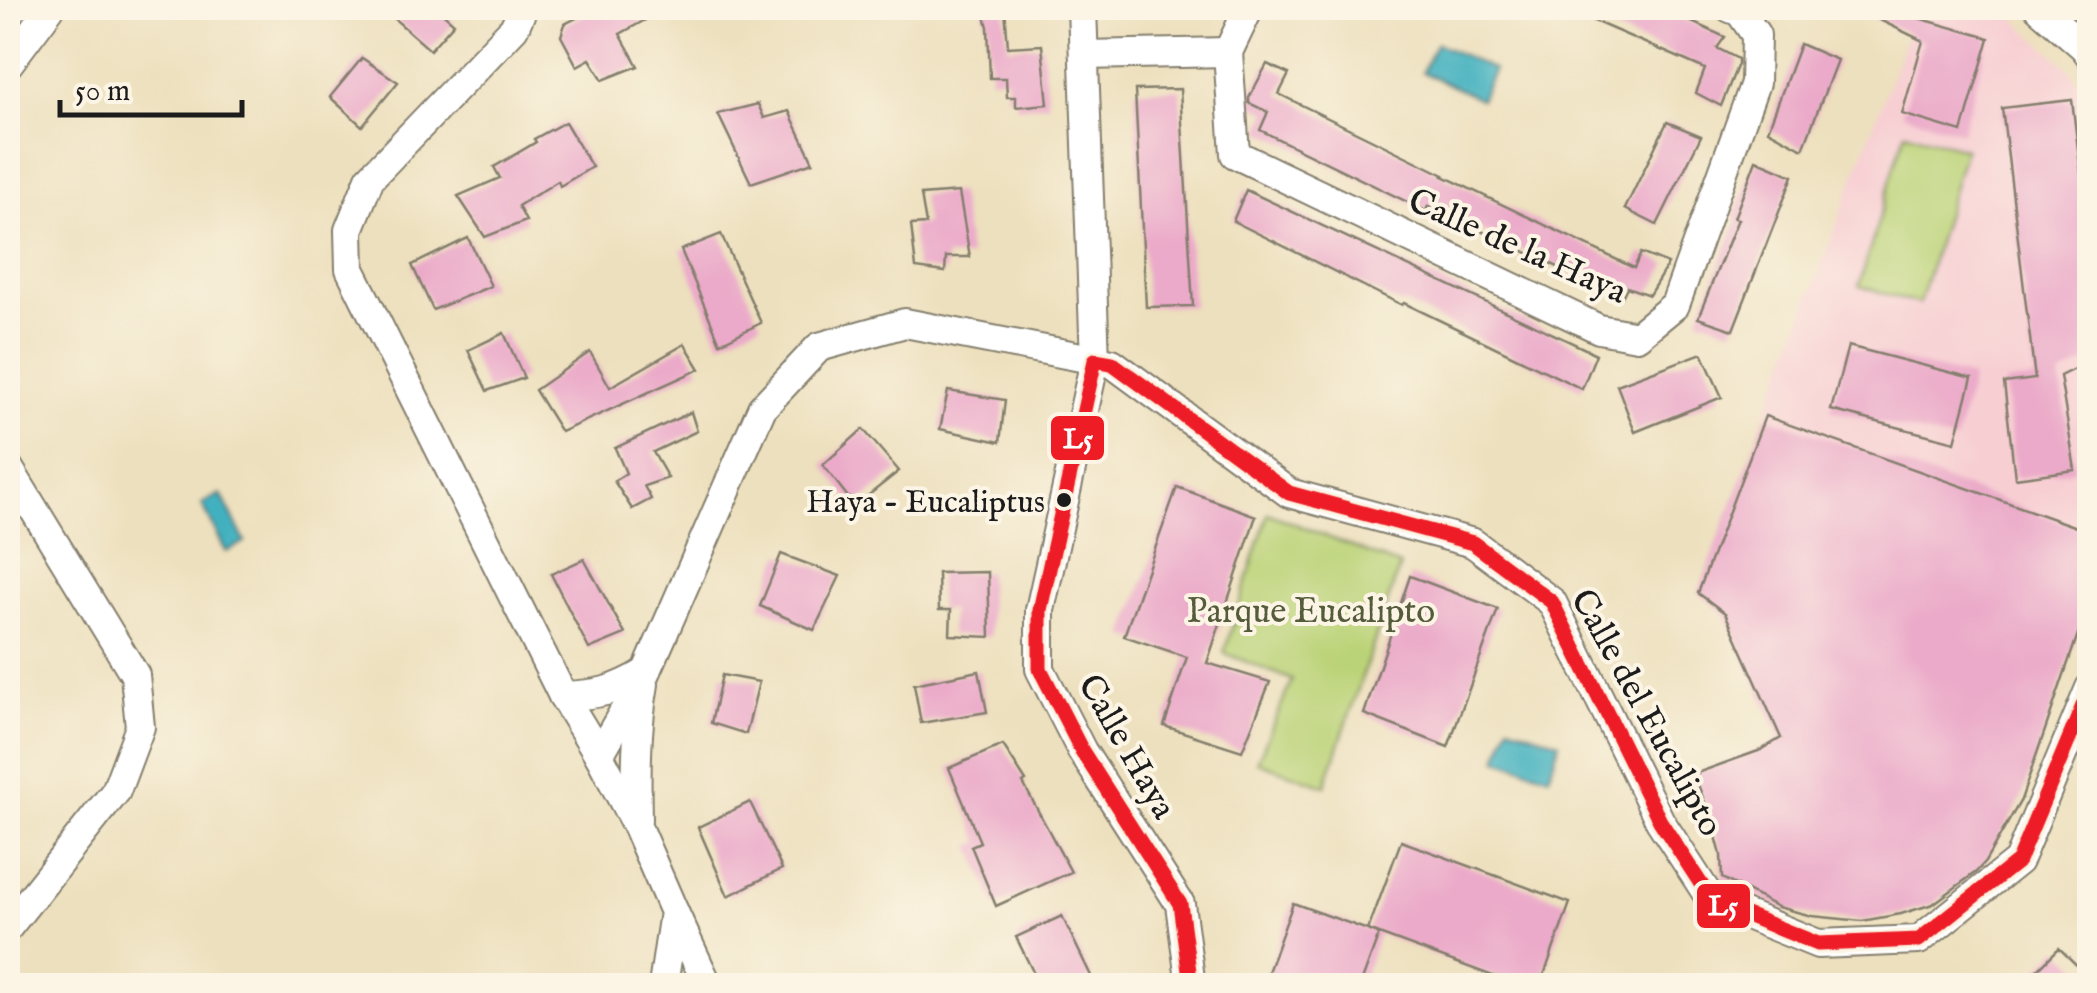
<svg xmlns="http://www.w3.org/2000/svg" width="2097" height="993" font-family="'IM FELL English',serif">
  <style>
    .built { fill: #f7cfd3 }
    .green { fill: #bbd378; stroke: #6c784a; stroke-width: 2.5 }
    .water { fill: #43b1bf; stroke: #30666e; stroke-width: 2.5 }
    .building { fill: #ebaac9 }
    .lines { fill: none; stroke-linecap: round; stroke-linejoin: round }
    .minor-casing { stroke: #847e6d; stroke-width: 32 }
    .minor { stroke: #fff; stroke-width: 28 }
    .bus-1-casing { stroke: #fcf5e5; stroke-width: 22 }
    .bus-1 { stroke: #ee1c25; stroke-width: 15 }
    .bus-dot { fill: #1c1c1c; stroke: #fcf5e5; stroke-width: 4 }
    .labels { text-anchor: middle; stroke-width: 8; stroke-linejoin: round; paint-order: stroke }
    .bus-label { font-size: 32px; fill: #1c1c1c; stroke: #fcf5e5; text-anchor: end }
    .street-label { font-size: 35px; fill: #1c1c1c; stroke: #fcf5e5 }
    .park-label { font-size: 35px; fill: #545c3c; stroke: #fcf5e5 }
    .line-badge { stroke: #fcf5e5; stroke-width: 4 }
    .badge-label { font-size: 28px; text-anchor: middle; font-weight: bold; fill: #fff }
  </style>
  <rect width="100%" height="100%" fill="#fcf5e5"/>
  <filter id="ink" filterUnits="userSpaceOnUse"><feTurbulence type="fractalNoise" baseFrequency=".01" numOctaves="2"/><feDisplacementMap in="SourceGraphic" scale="20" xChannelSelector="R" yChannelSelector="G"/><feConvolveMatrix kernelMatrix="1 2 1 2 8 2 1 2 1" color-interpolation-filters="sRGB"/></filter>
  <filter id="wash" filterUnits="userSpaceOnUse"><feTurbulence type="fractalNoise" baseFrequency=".0048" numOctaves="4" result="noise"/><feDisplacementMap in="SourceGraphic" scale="40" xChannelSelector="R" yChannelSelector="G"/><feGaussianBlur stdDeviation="2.25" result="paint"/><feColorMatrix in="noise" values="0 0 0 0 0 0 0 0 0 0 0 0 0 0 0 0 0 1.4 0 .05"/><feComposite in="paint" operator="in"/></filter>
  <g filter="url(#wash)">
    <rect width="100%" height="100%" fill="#ede0be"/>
    <path class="built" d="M1917,8H1993L2014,18L2071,71L2089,103V532L1765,416Z"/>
    <g class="green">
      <path d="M1905,132L1965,149L1919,304L1859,286Z"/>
      <path d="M1268,513L1400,566L1325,786L1257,762L1292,680L1224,653Z"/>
    </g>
    <g class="water">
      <path d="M1436,43L1494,70L1480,99L1422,72Z"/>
      <path d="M221,494L245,542L226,552L202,504Z"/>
      <path d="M1509,725L1560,742L1549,776L1498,759Z"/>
    </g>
    <g id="blocks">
      <g class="building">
        <path d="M382,8H437L454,23L430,50Z"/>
        <path d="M596,8H667L620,34L638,66L603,80L590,59L577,66L561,36L565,24Z"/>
        <path d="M983,8H1005L1008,47L1042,45L1048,104L1016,107V97H1007L1006,78H990L988,27Z"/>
        <path d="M1564,8H1661L1725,37L1717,48L1738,59V64L1721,106L1696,93L1705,69Z"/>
        <path d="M1867,8H1883L1989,38L1962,132L1902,114L1923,41L1865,13Z"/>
        <path d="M1800,44L1837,60L1803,149L1768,130Z"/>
        <path d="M362,58L398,82L362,126L330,97Z"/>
        <path d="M1267,64L1289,74L1279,94L1444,175L1443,176L1634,268L1641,253L1668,264L1649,295L1627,287L1622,297L1428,206L1426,211L1260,130L1268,112L1249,103V98Z"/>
        <path d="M1180,89L1193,306L1146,307L1135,90Z"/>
        <path d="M2072,100L2090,247V361L2060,376L2075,470L2015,478L2004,383L2035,379L2002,108Z"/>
        <path d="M758,104L764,118L789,111L813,162L751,183L718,114Z"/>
        <path d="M565,122L592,167L560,186L558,181L518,206L526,221L485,237L458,196L500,178L494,167L536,142L534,139Z"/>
        <path d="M1667,122L1701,136L1657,225L1625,209Z"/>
        <path d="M1756,160L1793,176L1733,330L1698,318L1738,219L1734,218Z"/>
        <path d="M1246,190L1596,354L1582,389L1404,303L1402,305L1233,221Z"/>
        <path d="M959,192L970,257H946L945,272L916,268L911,225L926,224L921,195Z"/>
        <path d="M721,234L761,323L720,343L681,250Z"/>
        <path d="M468,238L491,286L433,310L412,265Z"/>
        <path d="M504,333L524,378L487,391L468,350Z"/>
        <path d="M685,344L700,369L561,432L535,390L590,352L610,387Z"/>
        <path d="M1848,346L1972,378L1955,442L1831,410Z"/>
        <path d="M1702,353L1722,397L1635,432L1617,385Z"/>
        <path d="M948,391L1005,400L1000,442L940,429Z"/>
        <path d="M691,412L697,431L653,452L668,478L644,486L651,499L632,509L614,481L626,473L615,448Z"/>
        <path d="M1765,416L2090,532V599L2021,800L1985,862L1976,872L1933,904L1901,914L1862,921L1812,916L1778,907L1722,878L1721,855L1712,821L1694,774L1761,750L1781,738L1725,613L1698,593Z"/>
        <path d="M863,429L899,471L855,506L823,465Z"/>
        <path d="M1177,487L1256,516L1207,663L1270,682L1242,751L1164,726L1187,657L1124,636Z"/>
        <path d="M781,554L840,576L814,630L760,606Z"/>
        <path d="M584,559L625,634L589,649L551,574Z"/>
        <path d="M988,572L990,637L950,635L951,610H939L938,573Z"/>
        <path d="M1410,576L1498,609L1448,747L1364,714Z"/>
        <path d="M979,671L987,712L921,723L914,684Z"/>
        <path d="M722,675L759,682L746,734L711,723Z"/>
        <path d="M1003,745L1026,781L1023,783L1071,872L996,906L971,846L980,842L949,768Z"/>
        <path d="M750,802L782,869L728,896L698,827Z"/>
        <path d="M1401,841L1570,903L1540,986H1520L1368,930Z"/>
        <path d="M1293,903L1379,934L1360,986H1263Z"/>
        <path d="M1062,916L1092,978L1076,986H1040L1016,937Z"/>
        <path d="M2059,948L2090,978V986H2021Z"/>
      </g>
    </g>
  </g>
  <g filter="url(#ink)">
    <use href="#blocks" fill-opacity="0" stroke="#847e6d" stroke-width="2.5"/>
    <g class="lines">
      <g class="minor-casing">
        <g id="minor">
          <path d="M523,8L514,28L370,178L349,230L350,269L563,696L599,755L637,827L674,912L663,986"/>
          <path d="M1082,8L1095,360L1040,610V669L1082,751L1180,904L1191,986"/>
          <path d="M1249,8L1228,52L1235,154L1599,329L1637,336L1675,305L1755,83L1756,35L1740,12L1730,8"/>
          <path d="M2039,8L2084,47L2090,55"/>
          <path d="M1084,55L1228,52"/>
          <path d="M8,64L50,8"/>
          <path d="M8,467L135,675L140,727L116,791L8,927"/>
          <path d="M563,696C598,695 615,691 645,673"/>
          <path d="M599,755L646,673L762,408L819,347L905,323L1112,363L1289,493L1473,543L1552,602L1660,821L1712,901L1818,944L1919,940L2018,861L2090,688"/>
          <path d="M637,820C636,774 636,729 644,684"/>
          <path d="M674,912L708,986"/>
        </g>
      </g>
      <use href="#minor" class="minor"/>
      <g class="bus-1-casing">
        <path id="bus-1" d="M1191,986L1180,904L1082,751L1040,669V610L1095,360L1112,363L1289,493L1473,543L1552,602L1660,821L1712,901L1818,944L1919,940L2018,861L2090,689"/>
      </g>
      <use href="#bus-1" class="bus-1"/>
    </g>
  </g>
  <circle class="bus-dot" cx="1064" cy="500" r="9"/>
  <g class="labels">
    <g class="bus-label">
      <text x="1045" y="512">Haya - Eucaliptus</text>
    </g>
    <g class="street-label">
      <text transform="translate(1518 245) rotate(24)" y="12">Calle de la Haya</text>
      <text transform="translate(1648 712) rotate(61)" y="12">Calle del Eucalipto</text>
      <text transform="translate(1128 746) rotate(60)" y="12">Calle Haya</text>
    </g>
    <g class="park-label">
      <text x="1311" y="622">Parque Eucalipto</text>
    </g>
  </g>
  <g class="line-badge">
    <rect x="1049" y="414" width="57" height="48" rx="10" fill="#ee1c25"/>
    <rect x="1695" y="882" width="57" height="48" rx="10" fill="#ee1c25"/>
  </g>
  <g class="badge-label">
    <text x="1078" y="448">L5</text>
    <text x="1723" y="915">L5</text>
  </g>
  <rect width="2097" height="993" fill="none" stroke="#fcf5e5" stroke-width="40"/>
  <path d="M60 100v15h182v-15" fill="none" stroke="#1c1c1c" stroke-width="5"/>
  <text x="75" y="100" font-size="30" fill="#1c1c1c" stroke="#fcf5e5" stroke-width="8" paint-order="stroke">50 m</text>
</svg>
